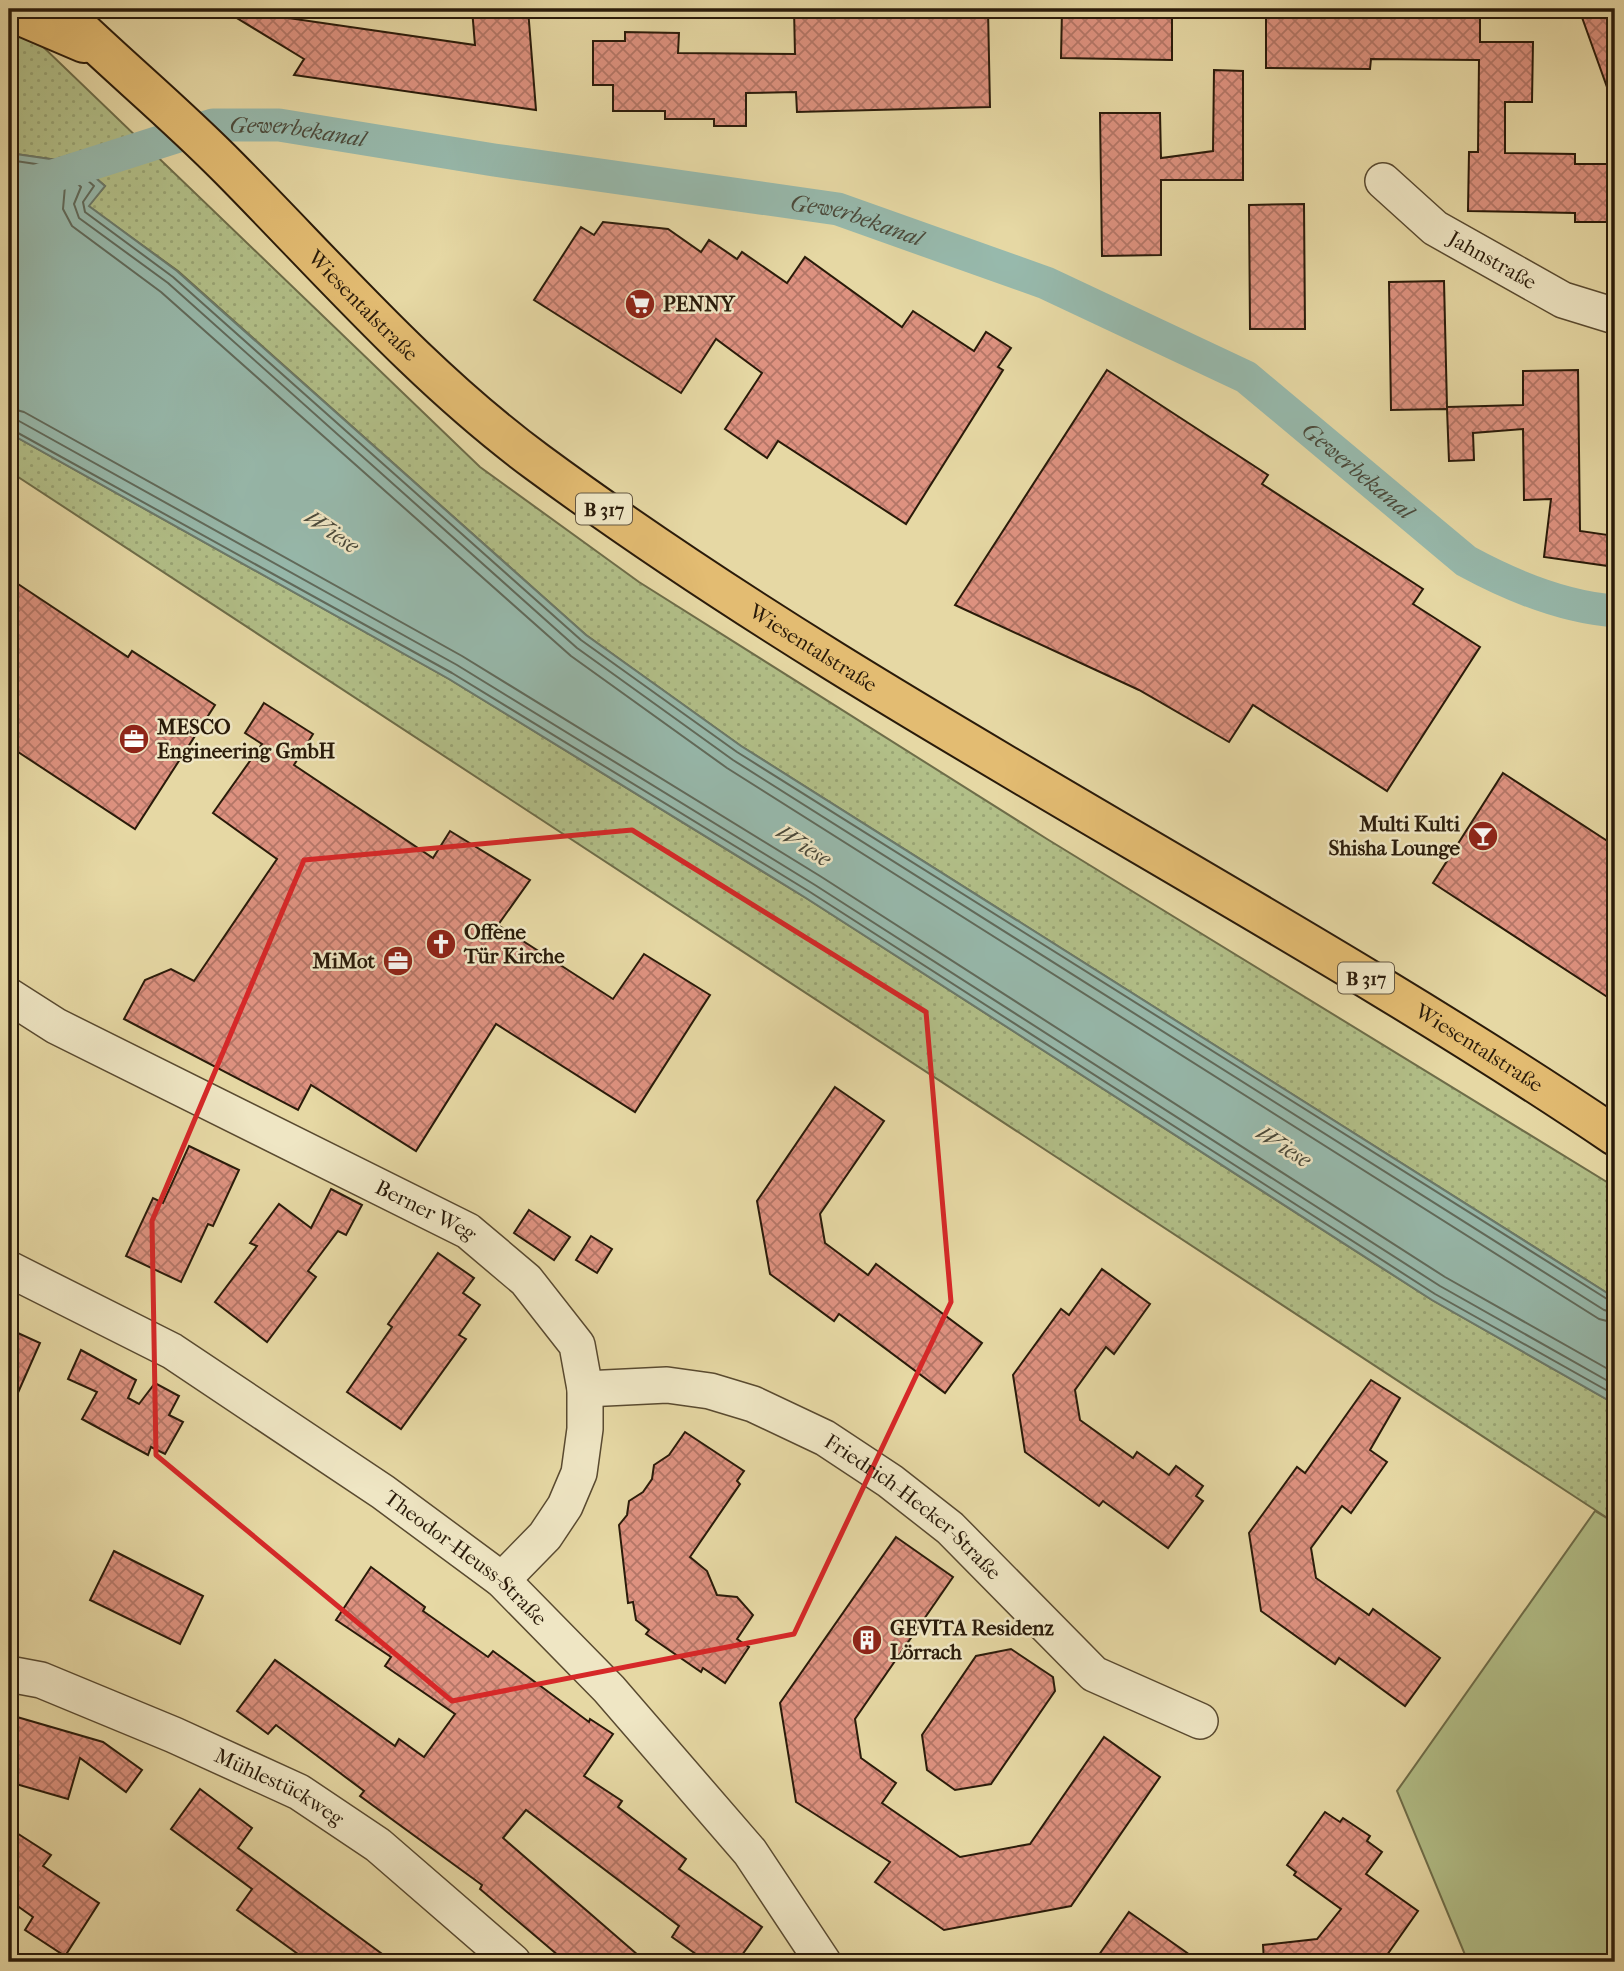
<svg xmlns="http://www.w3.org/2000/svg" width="1624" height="1971" font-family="'IM FELL French Canon',serif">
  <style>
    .grass { fill: url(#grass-dots); stroke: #6e6d49; stroke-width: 2 }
    .garden { fill: #b2bf88; stroke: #6e6d49; stroke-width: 2 }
    .water { fill: #97b9ac; stroke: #6b7a6b; stroke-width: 2 }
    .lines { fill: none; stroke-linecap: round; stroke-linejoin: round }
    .shore { stroke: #606a5b; stroke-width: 2 }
    .canal { stroke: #97b9ac; stroke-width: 33 }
    .building { fill: url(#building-cross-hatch); stroke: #2a1b0a; stroke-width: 2 }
    .street-casing { stroke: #594a30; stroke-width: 38 }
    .primary-casing { stroke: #2a1b0a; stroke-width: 42 }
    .street { stroke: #efe6c4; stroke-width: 35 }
    .primary { stroke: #e3bc72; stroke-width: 38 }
    .marked { fill: none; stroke: #d62828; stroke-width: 5; stroke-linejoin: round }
    .labels { text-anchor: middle; stroke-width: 5; stroke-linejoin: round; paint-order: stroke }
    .shield { fill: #efe6c4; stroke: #655842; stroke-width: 2 }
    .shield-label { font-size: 19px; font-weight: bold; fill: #2a1b0a }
    .street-label { font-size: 21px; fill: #2a1b0a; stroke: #efe6c4 }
    .poi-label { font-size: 21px; font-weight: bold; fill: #2a1b0a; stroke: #efe6c4; text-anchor: start }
    .water-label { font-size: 23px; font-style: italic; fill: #4b4a3b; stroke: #efe6c4 }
  </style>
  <defs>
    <pattern id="grass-dots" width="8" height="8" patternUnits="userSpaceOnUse" patternTransform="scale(1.75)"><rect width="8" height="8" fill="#b2bf88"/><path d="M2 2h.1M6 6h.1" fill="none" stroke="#99a474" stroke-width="1.8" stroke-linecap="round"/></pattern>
    <pattern id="building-cross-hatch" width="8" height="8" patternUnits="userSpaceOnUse" patternTransform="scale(1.75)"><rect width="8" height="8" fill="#de9280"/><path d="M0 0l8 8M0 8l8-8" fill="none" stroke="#b47667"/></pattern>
  </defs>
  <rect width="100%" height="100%" fill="#e6d8a4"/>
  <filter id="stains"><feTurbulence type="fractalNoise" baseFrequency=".00286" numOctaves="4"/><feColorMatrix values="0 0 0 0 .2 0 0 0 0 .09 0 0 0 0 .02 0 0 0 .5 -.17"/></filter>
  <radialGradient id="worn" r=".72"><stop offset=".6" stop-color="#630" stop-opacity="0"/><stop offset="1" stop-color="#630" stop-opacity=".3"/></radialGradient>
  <g class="grass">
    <path d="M9,28L36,40L480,467L639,582L1047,839L1615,1187V1298L741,746L586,635L178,271L88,206L105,186L69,155L57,160L9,153Z"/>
    <path d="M9,433L449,679L806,898L1432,1300L1615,1404V1523L9,471Z"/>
  </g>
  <path class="garden" d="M1595,1511L1615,1523V1962H1468L1397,1791Z"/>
  <path class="water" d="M9,153L57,160L69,155L105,186L89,206L177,271L586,635L741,746L1615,1298V1404L1432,1300L806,898L449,679L9,433Z"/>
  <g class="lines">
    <g class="shore">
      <path d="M9,160L56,167L69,164L94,186L83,202L85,212L173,277L581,640L737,752L1615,1304"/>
      <path d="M9,170L56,176L67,174L81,187L74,204L79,218L168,283L577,648L733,760L1604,1310L1615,1313"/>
      <path d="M9,181L65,186L63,209L72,226L161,292L571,656L727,768L1599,1319L1615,1323"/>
      <path d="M9,408L24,412L462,656L820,876L1445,1277L1615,1373"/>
      <path d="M9,419L19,421L457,665L815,885L1440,1286L1615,1385"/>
      <path d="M9,428L452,673L810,892L1435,1294L1615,1395"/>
    </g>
    <path class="canal" id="s1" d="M9,190L213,125H279L494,160L838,209L1046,283L1246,377L1466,561C1512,586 1562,607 1615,611"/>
  </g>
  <g class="building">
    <path d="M222,9H293L288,18L475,45L472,9H528L536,110L294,75L304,59Z"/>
    <path d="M794,9H988L990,107L797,112L796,92L746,93V126H714V119H665V111H613V85H593V41H625V32L679,33L678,53L795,54Z"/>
    <path d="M1062,9H1172V60L1061,58Z"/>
    <path d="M1266,9H1480V42H1533L1532,102H1505V153L1575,154V164H1615V222H1575V213L1468,211L1469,152H1478L1479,60L1371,59L1370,69L1266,68Z"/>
    <path d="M1579,9H1615V100L1612,101Z"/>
    <path d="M1214,70L1243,71V180H1161V255L1102,256L1100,113H1160L1161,158L1213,151Z"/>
    <path d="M1304,204L1305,329H1250L1249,205Z"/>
    <path d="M603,222L668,229L701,252L709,240L737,259L742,252L787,283L805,257L902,327L913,311L974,351L986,332L1011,348L998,367L1003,370L906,524L778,441L767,458L725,429L762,373L716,339L681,393L534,300L581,227L594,235Z"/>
    <path d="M1444,281L1447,407L1523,405V371L1578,370L1580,531L1615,536V567L1544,557L1551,499L1524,500L1523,429L1473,433L1474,460L1449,461L1447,409L1391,410L1389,282Z"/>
    <path d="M1107,370L1268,475L1262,484L1423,589L1413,604L1480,647L1387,791L1253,705L1229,742L1139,690L955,605Z"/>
    <path d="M9,578L128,657L132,651L215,705L135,829L9,746Z"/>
    <path d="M264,703L313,734L294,765L433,858L450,831L530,880L498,925L613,999L644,954L710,995L635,1112L496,1024L416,1151L311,1085L298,1110L124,1019L145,980L171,969L194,981L277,859L213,813L262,744L245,733Z"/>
    <path d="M1503,773L1615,846V1002L1433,883Z"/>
    <path d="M835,1087L884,1121L820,1214L825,1243L868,1275L876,1264L982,1343L945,1393L839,1314L834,1321L770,1274L757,1201Z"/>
    <path d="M189,1146L239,1170L213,1226L208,1224L181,1282L126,1256L153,1198L163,1203Z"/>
    <path d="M331,1189L362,1205L346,1235L338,1231L308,1271L316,1277L267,1342L215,1302L257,1246L250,1243L279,1204L311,1228Z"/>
    <path d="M529,1210L570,1237L554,1260L514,1233Z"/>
    <path d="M591,1236L612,1249L597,1273L576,1260Z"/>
    <path d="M438,1253L474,1278L463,1293L480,1305L459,1335L466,1339L401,1429L347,1392L392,1327L388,1324Z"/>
    <path d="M1102,1269L1150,1304L1114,1354L1106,1347L1075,1390L1080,1420L1133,1458L1137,1452L1169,1475L1176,1466L1203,1486L1196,1496L1203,1501L1168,1548L1103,1501L1099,1506L1025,1452L1013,1375L1061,1309L1069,1315Z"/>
    <path d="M9,1329L40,1343L9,1413Z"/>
    <path d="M81,1350L136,1380L128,1398L139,1404L155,1383L179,1396L169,1415L183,1422L165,1454L151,1447L148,1455L82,1419L97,1392L68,1379Z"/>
    <path d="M1371,1380L1400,1398L1370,1450L1387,1462L1351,1513L1342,1506L1311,1548L1316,1578L1369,1615L1373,1609L1440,1658L1405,1706L1339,1658L1335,1664L1261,1611L1249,1533L1297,1467L1305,1473Z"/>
    <path d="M685,1432L744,1471L737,1481L740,1484L690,1557L707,1571L717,1595L737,1597L753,1615L737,1639L749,1647L725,1683L703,1668L701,1672L646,1634L649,1630L636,1620L633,1602L628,1603L619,1525L627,1515L629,1501L643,1492L652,1479L654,1465L669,1455Z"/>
    <path d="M896,1537L953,1577L855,1719L861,1758L896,1783L882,1803L960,1857L1030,1844L1104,1737L1160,1777L1071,1906L944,1930L875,1882L890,1862L796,1802L780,1703Z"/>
    <path d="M114,1551L203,1596L180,1644L90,1600Z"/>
    <path d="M371,1567L425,1607L423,1611L488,1657L493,1651L589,1722L590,1719L613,1734L584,1776L622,1801L618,1807L686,1859L679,1869L762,1927L737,1962H707L672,1937L679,1926L526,1810L503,1838L646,1962H566L480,1889L482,1885L360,1796L364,1791L276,1725L268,1734L237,1711L275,1660L395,1746L399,1739L424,1757L455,1714L385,1666L391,1657L336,1620Z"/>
    <path d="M1011,1649L1053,1677L1055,1691L991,1784L955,1790L927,1770L922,1735L976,1656Z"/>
    <path d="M17,1717L103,1742L142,1770L126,1792L80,1758L68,1799L9,1782V1748Z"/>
    <path d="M200,1789L252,1828L238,1848L393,1962H309L237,1910L252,1889L171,1829Z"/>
    <path d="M1325,1812L1340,1822L1343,1818L1370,1836L1367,1841L1382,1852L1366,1874L1418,1911L1382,1962H1264L1263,1945L1317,1939L1341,1909L1294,1875L1296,1872L1287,1865Z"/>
    <path d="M9,1828L51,1855L43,1866L99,1903L65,1956L25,1930L33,1917L9,1900Z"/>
    <path d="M1129,1912L1200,1962H1094Z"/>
  </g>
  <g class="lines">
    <g class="street-casing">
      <g id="street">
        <path id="s2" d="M1383,181L1435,228L1563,300L1615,316"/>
        <path id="s3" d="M9,996L56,1026L468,1231L526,1280L577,1345L585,1389V1429L579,1473L565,1506L545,1536L502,1580"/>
        <path id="s4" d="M9,1269L172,1351L383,1492L502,1580L609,1689L750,1852L823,1962"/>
        <path id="s5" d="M585,1389L667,1385L710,1391L753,1404L825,1438L890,1481L950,1528L1094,1674L1200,1721"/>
        <path id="s6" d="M9,1674L41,1680L174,1735L299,1792L378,1845L513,1962"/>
      </g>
    </g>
    <g class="primary-casing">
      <g id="primary">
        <path id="s7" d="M59,9C114,63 174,112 229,168C328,268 423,378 537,462C879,714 1264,899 1615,1136"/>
        <path d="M9,11L84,43"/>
      </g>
    </g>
    <use href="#street" class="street"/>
    <use href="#primary" class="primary"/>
  </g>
  <path class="marked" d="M632,830L926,1012L951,1302L794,1634L452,1701L156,1455L152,1221L304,860Z"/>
  <defs>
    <g id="supermarket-disc" transform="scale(1.575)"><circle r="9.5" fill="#8f2418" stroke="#efe6c4"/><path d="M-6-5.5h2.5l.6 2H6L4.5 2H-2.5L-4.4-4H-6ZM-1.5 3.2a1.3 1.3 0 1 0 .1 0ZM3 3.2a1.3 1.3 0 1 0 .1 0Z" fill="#fff"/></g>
    <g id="office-disc" transform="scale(1.575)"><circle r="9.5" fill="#8f2418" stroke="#efe6c4"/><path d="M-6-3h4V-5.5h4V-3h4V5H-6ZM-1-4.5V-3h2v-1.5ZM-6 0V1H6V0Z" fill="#fff"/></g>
    <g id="bar-disc" transform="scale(1.575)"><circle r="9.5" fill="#8f2418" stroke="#efe6c4"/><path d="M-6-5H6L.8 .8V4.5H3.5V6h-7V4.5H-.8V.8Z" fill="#fff"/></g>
    <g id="church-disc" transform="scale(1.575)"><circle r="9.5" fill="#8f2418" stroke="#efe6c4"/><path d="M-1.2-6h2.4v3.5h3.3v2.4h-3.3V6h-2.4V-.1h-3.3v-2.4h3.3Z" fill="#fff"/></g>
    <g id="building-disc" transform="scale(1.575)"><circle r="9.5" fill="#8f2418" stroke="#efe6c4"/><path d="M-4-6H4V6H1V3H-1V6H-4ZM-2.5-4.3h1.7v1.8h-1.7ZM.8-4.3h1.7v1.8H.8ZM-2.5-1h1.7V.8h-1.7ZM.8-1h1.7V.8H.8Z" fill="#fff"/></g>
  </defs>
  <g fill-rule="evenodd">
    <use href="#supermarket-disc" x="640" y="304"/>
    <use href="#office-disc" x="134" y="739"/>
    <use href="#bar-disc" x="1483" y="836"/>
    <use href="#church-disc" x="441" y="944"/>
    <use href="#office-disc" x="398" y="961"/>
    <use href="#building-disc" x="867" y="1640"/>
  </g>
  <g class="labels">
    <g class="shield">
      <rect x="576" y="493.5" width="56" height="31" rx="5"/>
      <rect x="1338" y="962.5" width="56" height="31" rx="5"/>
    </g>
    <g class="shield-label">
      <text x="604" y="516">B 317</text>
      <text x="1366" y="985">B 317</text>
    </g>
    <g class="street-label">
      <text dy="7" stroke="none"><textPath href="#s2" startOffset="136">Jahnstraße</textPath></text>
      <text dy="7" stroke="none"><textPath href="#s7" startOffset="425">Wiesentalstraße</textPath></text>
      <text dy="7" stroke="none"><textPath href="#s7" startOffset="992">Wiesentalstraße</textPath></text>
      <text dy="7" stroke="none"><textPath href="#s7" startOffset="1769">Wiesentalstraße</textPath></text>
      <text dy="7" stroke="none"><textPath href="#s3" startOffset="469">Berner Weg</textPath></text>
      <text dy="7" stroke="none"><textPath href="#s5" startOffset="362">Friedrich-Hecker-Straße</textPath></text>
      <text dy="7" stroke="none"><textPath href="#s4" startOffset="542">Theodor-Heuss-Straße</textPath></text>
      <text dy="7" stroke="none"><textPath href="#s6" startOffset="294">Mühlestückweg</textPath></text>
    </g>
    <g class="poi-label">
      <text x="663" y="311">PENNY</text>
      <text x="157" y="734">MESCO<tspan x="157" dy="24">Engineering GmbH</tspan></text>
      <text x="1460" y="831" text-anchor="end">Multi Kulti<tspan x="1460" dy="24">Shisha Lounge</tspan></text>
      <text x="464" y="939">Offene<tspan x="464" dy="24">Tür Kirche</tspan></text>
      <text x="375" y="968" text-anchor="end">MiMot</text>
      <text x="890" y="1635">GEVITA Residenz<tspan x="890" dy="24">Lörrach</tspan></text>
    </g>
    <g class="water-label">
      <text dy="8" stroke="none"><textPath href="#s1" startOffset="299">Gewerbekanal</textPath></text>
      <text dy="8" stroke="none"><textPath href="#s1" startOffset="866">Gewerbekanal</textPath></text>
      <text dy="8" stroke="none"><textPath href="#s1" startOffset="1433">Gewerbekanal</textPath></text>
      <text transform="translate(332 531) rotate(34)" y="8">Wiese</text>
      <text transform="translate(804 845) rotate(32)" y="8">Wiese</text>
      <text transform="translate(1284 1146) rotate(32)" y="8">Wiese</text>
    </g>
  </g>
  <rect width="1624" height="1971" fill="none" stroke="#e6d8a4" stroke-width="35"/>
  <rect x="10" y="10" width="1603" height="1950" fill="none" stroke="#2a1b0a" stroke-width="3.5"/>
  <rect x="18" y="18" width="1589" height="1936" fill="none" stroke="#2a1b0a" stroke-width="2"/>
  <rect width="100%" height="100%" filter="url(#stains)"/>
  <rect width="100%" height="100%" fill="url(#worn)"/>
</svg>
